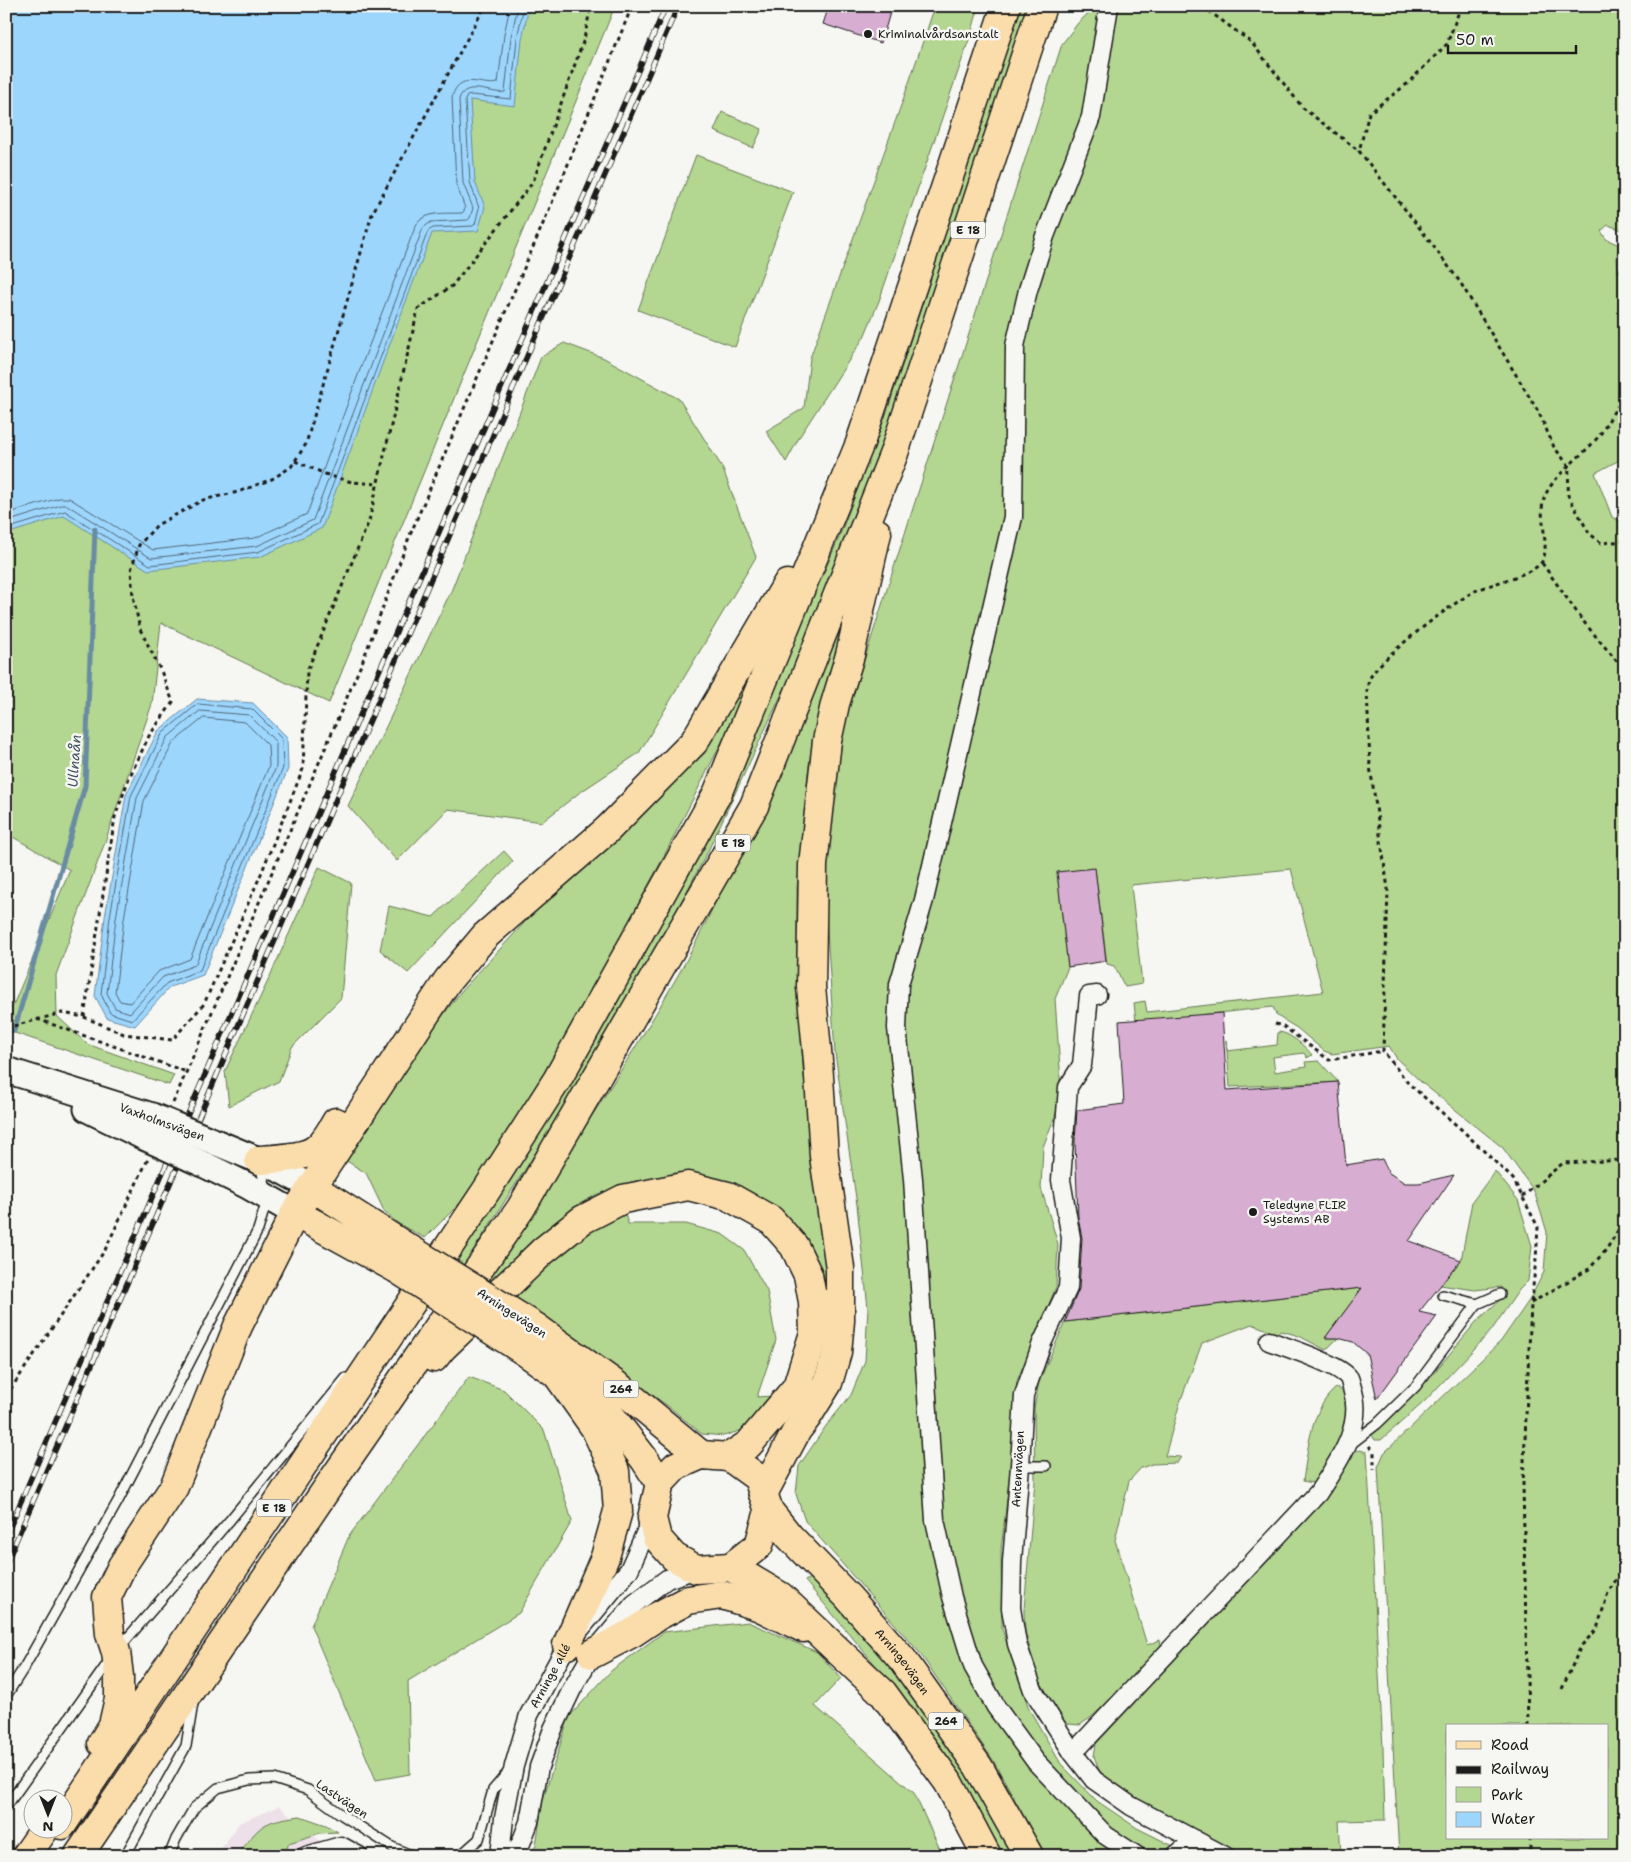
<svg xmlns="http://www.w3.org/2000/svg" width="1631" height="1862" font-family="'Shantell Sans',sans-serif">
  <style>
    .built { fill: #ede0e8 }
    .green { fill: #b3d690; stroke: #687956; fill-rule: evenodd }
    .water { fill: #9dd6fd; stroke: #698ca3 }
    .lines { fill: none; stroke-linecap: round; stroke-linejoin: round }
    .shore { stroke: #506676; stroke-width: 1 }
    .stream { stroke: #698ca3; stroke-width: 5 }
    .building { fill: #d8add2; stroke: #1c1c1c }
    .service-casing { stroke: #1c1c1c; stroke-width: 12 }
    .minor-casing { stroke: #1c1c1c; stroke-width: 21 }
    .secondary-casing { stroke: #1c1c1c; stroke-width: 29 }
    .primary-casing { stroke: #1c1c1c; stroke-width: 31 }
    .motorway-casing { stroke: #1c1c1c; stroke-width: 31 }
    .path { stroke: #1c1c1c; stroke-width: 3; stroke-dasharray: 4 4; stroke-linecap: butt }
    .service { stroke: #f6f6f2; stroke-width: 9 }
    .minor { stroke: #f6f6f2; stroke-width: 18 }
    .secondary { stroke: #f6f6f2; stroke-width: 25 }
    .primary { stroke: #faddab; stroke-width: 28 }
    .motorway { stroke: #faddab; stroke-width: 28 }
    .rail-casing { stroke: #1c1c1c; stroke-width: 5.5 }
    .rail { stroke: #f6f6f2; stroke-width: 4; stroke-dasharray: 11; stroke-linecap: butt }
    .secondary-bridge-casing { stroke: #1c1c1c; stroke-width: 29; stroke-linecap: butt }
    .primary-bridge-casing { stroke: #1c1c1c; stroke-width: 31; stroke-linecap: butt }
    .secondary-bridge { stroke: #f6f6f2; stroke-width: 25 }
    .primary-bridge { stroke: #faddab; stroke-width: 28 }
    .poi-dot { fill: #1c1c1c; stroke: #f6f6f2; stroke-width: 2 }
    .labels { text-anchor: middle; stroke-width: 5; stroke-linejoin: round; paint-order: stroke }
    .shield { fill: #f6f6f2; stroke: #5d5d5c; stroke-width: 1 }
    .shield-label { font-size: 11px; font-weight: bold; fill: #1c1c1c }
    .poi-label { font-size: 12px; fill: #1c1c1c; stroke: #f6f6f2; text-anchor: start }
    .street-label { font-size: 12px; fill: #1c1c1c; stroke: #f6f6f2 }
    .water-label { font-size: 14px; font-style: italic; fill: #435460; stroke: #f6f6f2 }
  </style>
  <rect width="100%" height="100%" fill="#f6f6f2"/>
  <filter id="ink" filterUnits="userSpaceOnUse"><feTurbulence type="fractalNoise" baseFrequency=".02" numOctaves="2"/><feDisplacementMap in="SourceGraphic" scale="10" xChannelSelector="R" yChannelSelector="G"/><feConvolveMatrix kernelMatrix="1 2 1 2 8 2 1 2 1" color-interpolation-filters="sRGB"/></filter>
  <g filter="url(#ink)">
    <path class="built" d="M279,1806L338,1856H216L239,1823Z"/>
    <g class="green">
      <path d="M386,6H615L329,703L161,623L152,704L105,842L56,975L57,1016L87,1044L174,1075L169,1085L6,1030V1022L70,870L6,833V478Z"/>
      <path d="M935,6H979L972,31L879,301L864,337L800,436L786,462L766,431L804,408L810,358L903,100Z"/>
      <path d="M1020,6H1029L882,449L793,670L707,853L654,953L565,1107L464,1265L456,1258L791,648L838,540L887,412Z"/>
      <path d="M1096,6H1625V231L1608,225L1601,231L1606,239L1619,245L1617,256L1618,273L1625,259V457L1595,473L1612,517L1625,524V1856H1399L1378,1467L1384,1453L1501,1341L1530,1299L1544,1272L1547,1232L1534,1191L1503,1148L1421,1082L1397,1059L1389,1046L1332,1054L1324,1051L1297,1028L1277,1016L1273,1007L1136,1022L1134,1003L1145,1001L1147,1012L1323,992L1291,869L1131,885L1142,984L1125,987L1114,966L1107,964L1095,868L1057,873L1068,967L1055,999L1060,1069V1103L1043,1147L1041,1188L1058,1244L1056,1287L1017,1381L1010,1473L1001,1550L1002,1629L1029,1709L1061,1764L1097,1801L1137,1828L1177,1848L1162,1854L1147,1856L1124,1841L1103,1825L1051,1770L1023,1735L984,1674L963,1621L943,1526H931L944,1592L963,1658L984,1700L1024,1757L1072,1812L1121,1856H1046L993,1760L919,1652L805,1521L796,1494L799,1466L826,1426L851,1395L865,1361L868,1308L857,1205L835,1053L826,915L829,793L846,717L1062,44L1078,23ZM1447,1726H1607V1838H1447Z"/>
      <path d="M722,112L762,129L753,148L714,131Z"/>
      <path d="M696,155L793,192L735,347L638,310Z"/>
      <path d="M564,343L604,358L679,399L722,467L756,557L639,753L579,793L542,822L448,809L397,861L348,806L452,589L541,357Z"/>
      <path d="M840,628L845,630L816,730L808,772L797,888V969L803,1069L818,1171L829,1231L832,1339L817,1376L824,1334L825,1281L807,1243L677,1176L635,1181L598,1194L574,1207L531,1248L492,1282L486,1277C552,1175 622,1075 681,970C715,910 740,845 769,782C793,731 818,680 840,628Z"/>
      <path d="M744,692V698L662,860L574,1024L469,1194L425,1238L399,1224L385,1213L366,1173L345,1160L431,1031L463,989L737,693Z"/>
      <path d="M504,851L513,861L408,973L380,950L389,906L433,917Z"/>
      <path d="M319,867L351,883L341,998L292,1047L279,1081L229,1106L225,1071L267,983Z"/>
      <path d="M1278,1032C1289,1032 1305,1046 1312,1055L1307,1058L1304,1053L1273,1057L1275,1072L1306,1067L1305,1062L1319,1061L1338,1082L1230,1087L1226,1040L1227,1051L1277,1045Z"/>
      <path d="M1495,1171L1518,1200L1532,1246L1528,1281L1519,1290L1491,1331L1424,1402L1381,1440H1375L1371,1434L1389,1420L1428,1380L1476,1322L1504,1296L1501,1287L1475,1290L1440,1285L1461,1260L1472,1202Z"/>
      <path d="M625,1214L628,1224H686L722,1234L744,1250L767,1291L776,1340L757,1397L772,1396L742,1430L724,1436L702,1434L668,1406L514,1298L545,1266L587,1232Z"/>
      <path d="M1362,1288L1325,1338H1338L1326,1350L1299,1336L1282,1331L1275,1333L1252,1324L1202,1343L1180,1402L1165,1456L1181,1457L1177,1463L1152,1464L1141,1468L1129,1481L1115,1540L1147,1645L1160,1640L1162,1650L1158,1658L1090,1718L1080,1725L1068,1724L1059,1717L1036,1673L1025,1631L1024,1610L1035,1481L1034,1408L1039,1382L1065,1322Z"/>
      <path d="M469,1377L504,1390L544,1430L572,1521L519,1613L408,1681L410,1774L376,1780L311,1626L349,1536Z"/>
      <path d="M1337,1387L1347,1396V1428L1319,1481L1313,1483L1303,1481C1308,1449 1310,1409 1337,1387Z"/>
      <path d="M1360,1450L1367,1452L1383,1748L1385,1820L1339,1821L1341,1856H1246L1144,1805L1105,1777L1099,1770L1094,1756L1096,1744L1322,1501L1351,1452Z"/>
      <path d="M814,1575L924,1707L962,1766L1013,1856H1003L958,1779L913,1710L805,1581Z"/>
      <path d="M748,1622L817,1652L841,1678L815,1706L914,1793L943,1856H530L536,1845L543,1799L569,1717L612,1670L664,1632Z"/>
      <path d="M300,1816L326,1825L338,1832L320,1833L289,1843L284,1856H237C260,1825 262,1821 300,1816Z"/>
    </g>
    <g class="water">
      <path d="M6,6H529L522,39L515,106L470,100L475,182L485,207L478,231L432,233L383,362L322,528L260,557L148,570L64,516L6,534Z"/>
      <path d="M197,699L253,703L287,737L288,769L203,975L170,987L135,1026L107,1018L95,996L105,917L126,795L158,731Z"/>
    </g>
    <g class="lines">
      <g class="shore">
        <path d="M6,514L59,498H69L153,550L255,538L307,514L365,356L416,225C426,210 447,214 462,213L464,211L465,208L456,184L452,97C460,70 481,87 498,83L504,35L510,6"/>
        <path d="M6,522L61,505H67L151,558L257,546L313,520L423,228L431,222L468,220L470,218L473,208L463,183L459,99C466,79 491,95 505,92L511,37L518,6"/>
        <path d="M6,529L65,511L150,565L258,552L318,524L428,231L433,228L473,226L475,224L479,208L470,182L465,100L467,96L471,95L511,99L517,38L524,6"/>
        <path d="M198,704L252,709L282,739L283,768L200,970L167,983L132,1020L110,1013L101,994L110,917L131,796L162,734Z"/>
        <path d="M200,711L249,715L276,742V767L195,965L163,977L130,1013L115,1008L107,993L116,918L137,798L167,738Z"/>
        <path d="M204,718L245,722L268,745L269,766L190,959L159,971L130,1003L120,1001L115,992L124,919L144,801L173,743Z"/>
      </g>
      <path class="stream" d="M14,1031L85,786L95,529"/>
    </g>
    <g class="building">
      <path d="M829,6H892L881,43L823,24Z"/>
      <path d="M1095,868L1106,961L1068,967L1057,872Z"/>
      <path d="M1222,1013L1227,1090L1338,1082L1346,1165L1382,1159L1389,1173L1405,1183H1419L1454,1175L1409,1241L1461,1260L1419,1312L1437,1316L1377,1399L1367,1354L1353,1342L1338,1338H1325L1362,1288L1065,1322L1079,1289L1082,1238L1078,1218L1075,1141L1077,1110L1124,1104L1119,1021Z"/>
    </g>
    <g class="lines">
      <g class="service-casing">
        <g id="service">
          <path d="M1443,1295L1477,1304"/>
          <path d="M1351,1444L1377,1424L1416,1386L1477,1304L1500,1294"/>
          <path d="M1020,1466H1046"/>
          <path d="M119,1648L230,1520L346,1378"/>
          <path d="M6,1696L25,1666L118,1501L258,1230L268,1197L260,1165"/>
          <path d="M6,1807L110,1660"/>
          <path d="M125,1856L186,1746L193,1703"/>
          <path d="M169,1856L176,1839L194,1808L218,1788L249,1780L274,1779L308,1790L342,1815L392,1847L413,1856"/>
          <path d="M458,1856L462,1854L479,1839L493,1790L510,1770"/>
        </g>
      </g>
      <g class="minor-casing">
        <g id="minor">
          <path d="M1109,6L1091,117L1045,236L1028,290L1015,346L1013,517L924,900L899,984L897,1028L913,1179L935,1520L952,1597L973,1666L996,1707L1036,1762L1105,1835L1137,1856"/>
          <path d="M1097,995L1089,996L1082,1065L1068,1087L1061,1180L1071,1238L1068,1288L1042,1343L1024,1395L1020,1466L1012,1561L1011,1608L1017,1644L1033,1690L1073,1753L1094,1780L1131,1806L1225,1856"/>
          <path d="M1073,1753L1318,1493C1338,1462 1365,1427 1352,1388C1351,1385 1350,1380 1349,1378C1339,1364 1286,1347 1269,1341"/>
          <path d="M306,1856L341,1846L359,1856"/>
          <path id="s1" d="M500,1856L504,1818L514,1766L529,1715L567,1645L629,1570L652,1518"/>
          <path d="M512,1856L521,1843L529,1822L539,1767L553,1729L572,1689L592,1654L634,1604L667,1579L696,1569"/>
          <path d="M1175,1856L1195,1840"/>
        </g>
      </g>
      <g class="secondary-casing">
        <g id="secondary">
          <path d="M6,1070L152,1116"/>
          <path d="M87,1109L144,1137"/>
          <path d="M215,1142L275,1167L312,1187"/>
          <path d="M205,1165L246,1185L295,1213"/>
        </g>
      </g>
      <g class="primary-casing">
        <g id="primary">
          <path d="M397,1269L295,1213L312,1187L408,1248"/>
          <path d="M537,1328L619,1387L701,1455"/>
          <path d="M527,1353L604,1407L645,1460L660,1483"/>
          <path d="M556,1373L595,1428L615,1471L618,1511L605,1557L567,1645"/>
          <path d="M731,1567L759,1545L769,1511"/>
          <path d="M592,1654L632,1633L656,1617L688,1600L722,1595L760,1607L803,1628"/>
          <path id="s2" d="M987,1856L948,1782L883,1693L780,1596L731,1567L696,1569L674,1557L657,1538L652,1518L660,1483L676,1466L701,1455L729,1457L758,1478L769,1511L789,1536L848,1597L903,1660L978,1766L1029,1856"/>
        </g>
      </g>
      <g class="motorway-casing">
        <g id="motorway">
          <path d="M259,1160C274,1159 306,1158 317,1148C325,1142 331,1131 336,1122"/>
          <path d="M312,1187L448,980L485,936L608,829L694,742L787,584"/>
          <path d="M434,1358L442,1348L543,1251L582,1220L623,1199L688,1186L728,1196L771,1220L794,1246L808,1275L813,1302L814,1333L797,1387L749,1444L729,1457"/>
          <path d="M763,1494L797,1430L807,1417L828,1383L837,1352L840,1321V1268L824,1156L818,1061L811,987L813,865L827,741L835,704L850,655L877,533"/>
          <path d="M102,1743L113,1725L119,1699V1676L116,1652L110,1634L107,1597L122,1566L174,1487L238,1326L295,1213"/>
          <path d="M62,1825L486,1191L557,1080L717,794L860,443L1006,6"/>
          <path d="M26,1856L44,1830"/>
          <path d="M78,1856L330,1484L521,1208L754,806L894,453L1042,6"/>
        </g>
      </g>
      <g class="path">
        <path d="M1202,6L1251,42L1303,108L1359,151"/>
        <path d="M1461,6L1447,44L1407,84L1369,113L1359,151L1422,231L1460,282L1539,413L1554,447L1569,466L1568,495L1589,533L1601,543L1625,541"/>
        <path d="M1625,249L1623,256L1625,266"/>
        <path d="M295,461L330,476L352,482L378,484"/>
        <path d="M1542,563L1583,621L1625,671"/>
        <path d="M84,1017L115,817L129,778L149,736L173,702L161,671L140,629L133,596L131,570L139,545L157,525L203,500L238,492L272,479L291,467L306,444L372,214L485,6"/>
        <path d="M37,1019L187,1072"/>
        <path d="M1275,1024L1283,1026L1329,1060L1383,1051"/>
        <path d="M6,1028L62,1013L84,1017L124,1034L172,1040L204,1004L261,874L303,769L307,671L369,521L418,309L452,286L533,182L584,39L591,6"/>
        <path d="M173,1103L363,660L410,535L560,184L632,6"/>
        <path d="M1522,1197L1563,1163L1625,1160"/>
        <path d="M1531,1303L1589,1269L1606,1250L1625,1219"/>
        <path d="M6,1396L105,1250L148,1159"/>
        <path d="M1369,1446L1374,1452V1470"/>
        <path d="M1562,1689L1581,1646L1597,1629L1608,1593L1625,1565"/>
        <path d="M1528,1726L1523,1484L1531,1304L1536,1260L1538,1227L1513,1179L1462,1130L1408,1083L1383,1051L1388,889L1370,766L1367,689C1368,686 1368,681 1370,678C1379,658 1454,602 1475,591C1490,584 1533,574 1541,563C1551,550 1539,519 1543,502C1549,476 1586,455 1601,433C1609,422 1614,407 1625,399"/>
        <path d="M1530,1838V1856"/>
      </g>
      <use href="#service" class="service"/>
      <use href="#minor" class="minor"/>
      <use href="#secondary" class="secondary"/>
      <use href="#primary" class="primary"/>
      <use href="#motorway" class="motorway"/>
      <g class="rail-casing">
        <g id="rail">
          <path d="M6,1536L666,6"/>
          <path d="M6,1564L678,6"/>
        </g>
      </g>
      <use href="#rail" class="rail"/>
      <g class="secondary-bridge-casing">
        <g id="secondary-bridge">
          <path d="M152,1116L215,1142"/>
          <path d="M144,1137L205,1165"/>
        </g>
      </g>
      <g class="primary-bridge-casing">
        <g id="primary-bridge">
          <path d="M408,1248L537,1328"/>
          <path d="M397,1269L527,1353"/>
        </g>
      </g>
      <use href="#secondary-bridge" class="secondary-bridge"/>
      <use href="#primary-bridge" class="primary-bridge"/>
    </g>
  </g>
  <g class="poi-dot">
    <circle cx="868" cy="34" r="5"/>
    <circle cx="1253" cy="1212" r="5"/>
  </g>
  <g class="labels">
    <g class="shield">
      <rect x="950.5" y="221.5" width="35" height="17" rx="4"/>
      <rect x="715.5" y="834.5" width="35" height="17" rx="4"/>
      <rect x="603.5" y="1380.5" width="35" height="17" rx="4"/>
      <rect x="256.5" y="1499.5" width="35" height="17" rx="4"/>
      <rect x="928.5" y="1712.5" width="35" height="17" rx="4"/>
    </g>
    <g class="shield-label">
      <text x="968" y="234">E 18</text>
      <text x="733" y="847">E 18</text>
      <text x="621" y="1393">264</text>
      <text x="274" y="1512">E 18</text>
      <text x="946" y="1725">264</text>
    </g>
    <g class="poi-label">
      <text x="878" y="38">Kriminalvårdsanstalt</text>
      <text x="1263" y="1209">Teledyne FLIR<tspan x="1263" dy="14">Systems AB</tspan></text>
    </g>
    <g class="street-label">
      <text transform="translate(162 1122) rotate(20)" y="4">Vaxholmsvägen</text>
      <text transform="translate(512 1313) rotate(33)" y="4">Arningevägen</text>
      <text transform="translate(1018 1469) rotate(-87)" y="4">Antennvägen</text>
      <text dy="4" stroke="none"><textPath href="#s2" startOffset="885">Arningevägen</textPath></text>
      <text dy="4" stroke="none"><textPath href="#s1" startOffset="189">Arninge allé</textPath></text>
      <text transform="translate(342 1799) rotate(34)" y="4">Lastvägen</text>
    </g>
    <g class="water-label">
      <text transform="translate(74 761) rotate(-86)" y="5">Ullnaån</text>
    </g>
  </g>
  <rect width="1631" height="1862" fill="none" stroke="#f6f6f2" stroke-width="25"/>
  <rect x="12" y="12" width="1606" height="1837" fill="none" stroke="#1c1c1c" stroke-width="2" filter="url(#ink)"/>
  <rect x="1446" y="1724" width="162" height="115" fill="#f6f6f2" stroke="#9f9f9c"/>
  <rect x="1456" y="1741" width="25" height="8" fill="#faddab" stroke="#9f9f9c"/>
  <text x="1491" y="1750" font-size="15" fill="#1c1c1c">Road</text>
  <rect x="1456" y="1766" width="25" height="8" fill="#1c1c1c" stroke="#9f9f9c"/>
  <text x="1491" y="1774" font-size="15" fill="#1c1c1c">Railway</text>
  <rect x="1456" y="1787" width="25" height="15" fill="#b3d690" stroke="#9f9f9c"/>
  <text x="1491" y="1800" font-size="15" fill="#1c1c1c">Park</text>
  <rect x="1456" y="1812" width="25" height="15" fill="#9dd6fd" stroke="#9f9f9c"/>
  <text x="1491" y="1824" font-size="15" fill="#1c1c1c">Water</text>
  <g transform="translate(48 1814) rotate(180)"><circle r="24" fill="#f6f6f2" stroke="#9f9f9c"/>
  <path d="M0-4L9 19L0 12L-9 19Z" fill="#1c1c1c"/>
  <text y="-8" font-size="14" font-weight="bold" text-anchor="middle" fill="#1c1c1c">N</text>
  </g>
  <path d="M1448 45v8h128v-8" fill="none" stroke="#1c1c1c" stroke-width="2.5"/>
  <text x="1456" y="45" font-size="15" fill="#1c1c1c" stroke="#f6f6f2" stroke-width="4" paint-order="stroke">50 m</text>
</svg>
